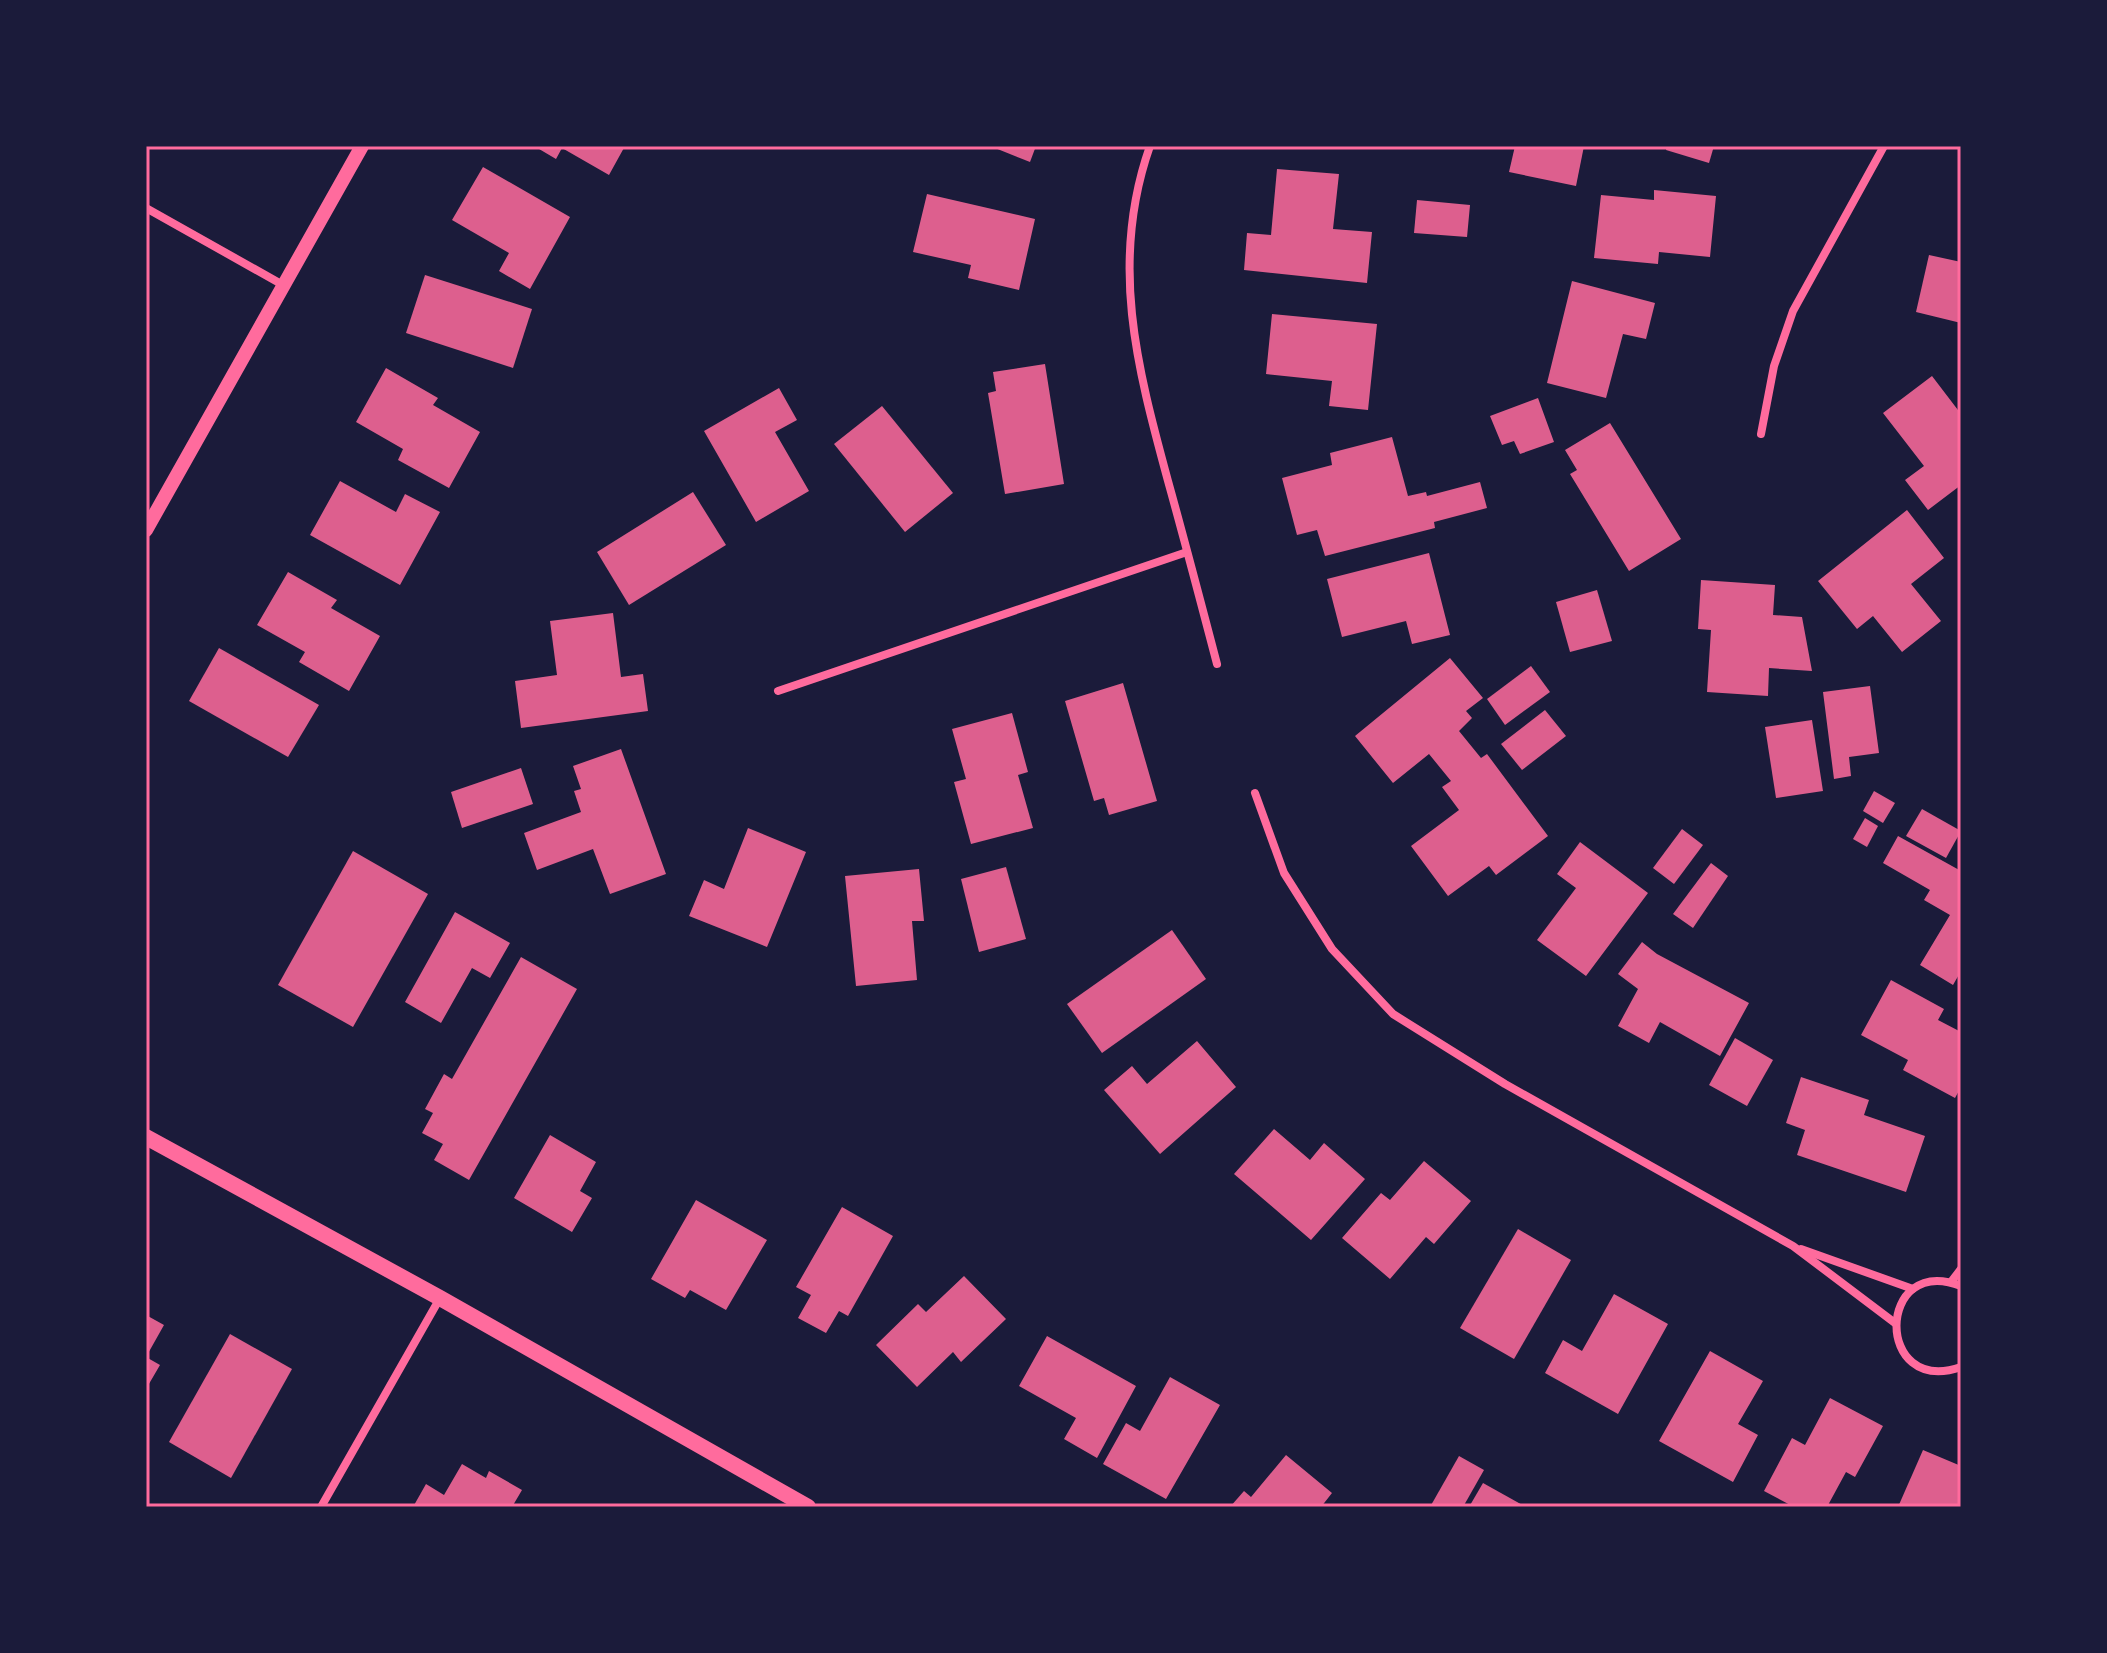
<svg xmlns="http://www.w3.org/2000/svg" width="2107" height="1653" font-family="'Libre Baskerville',serif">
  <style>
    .building { fill: #dd5f8e }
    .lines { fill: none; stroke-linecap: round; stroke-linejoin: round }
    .minor { stroke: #ff6b9d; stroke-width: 8 }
    .tertiary { stroke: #ff6b9d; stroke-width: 14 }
    .secondary { stroke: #ff6b9d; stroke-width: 16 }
    .neatline { fill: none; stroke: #ff6b9d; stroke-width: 3 }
  </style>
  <rect width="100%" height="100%" fill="#1b1b3a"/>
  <g class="building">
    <path d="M534,146H625L609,175L562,148L556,159Z"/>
    <path d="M990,146H1036L1030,162Z"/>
    <path d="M1515,146H1584L1576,186L1509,172Z"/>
    <path d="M1667,146H1714L1709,163L1666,150Z"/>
    <path d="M483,167L570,217L530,289L499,271L509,253L452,220Z"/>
    <path d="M1277,169L1339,174L1333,229L1372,232L1367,283L1244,270L1247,233L1271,235Z"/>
    <path d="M1654,190L1716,196L1710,257L1659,252L1658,264L1594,258L1601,195L1654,200Z"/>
    <path d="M927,194L1035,219L1019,290L968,278L971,265L913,252Z"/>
    <path d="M1417,200L1470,205L1467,237L1414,233Z"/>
    <path d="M1929,255L1961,262V323L1916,312Z"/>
    <path d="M425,275L532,309L513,368L406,333Z"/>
    <path d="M1572,281L1655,303L1646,339L1623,334L1606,398L1547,383Z"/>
    <path d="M1272,314L1377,324L1368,410L1329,406L1332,381L1266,374Z"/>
    <path d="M1045,364L1064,484L1005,494L988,393L996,391L993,372Z"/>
    <path d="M386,368L438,398L433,405L480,432L449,488L398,460L403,449L356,422Z"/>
    <path d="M1932,376L1961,414V485L1928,510L1905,480L1924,466L1883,413Z"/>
    <path d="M779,388L797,420L775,432L809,491L756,522L704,431Z"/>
    <path d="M1538,398L1554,442L1520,454L1514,441L1502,445L1490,416Z"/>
    <path d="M882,406L953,493L905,532L834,444Z"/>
    <path d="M1610,423L1681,539L1629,571L1570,474L1577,470L1565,450Z"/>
    <path d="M1392,437L1408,496L1426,492L1427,496L1480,482L1487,508L1434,522L1435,528L1325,556L1317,530L1297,535L1282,478L1332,465L1330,453Z"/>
    <path d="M340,481L396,512L405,494L440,512L400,585L310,535Z"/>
    <path d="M693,492L726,545L629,605L597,552Z"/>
    <path d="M1907,510L1944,558L1911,584L1941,621L1902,652L1873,616L1857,629L1818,581Z"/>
    <path d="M1429,553L1450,635L1412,644L1406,621L1342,637L1327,579Z"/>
    <path d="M288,572L337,600L331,608L380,636L349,691L299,662L305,652L257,625Z"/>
    <path d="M1701,580L1775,585L1773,615L1802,617L1812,671L1769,668L1768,696L1707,692L1711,630L1698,629Z"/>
    <path d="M1597,590L1612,641L1570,652L1556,602Z"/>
    <path d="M613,613L621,677L643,674L648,711L521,728L515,681L557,675L550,621Z"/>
    <path d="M219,648L319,705L288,757L189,701Z"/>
    <path d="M1450,658L1483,698L1466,711L1472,718L1459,731L1481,758L1487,754L1548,836L1496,875L1489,866L1448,896L1411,846L1459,810L1442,787L1451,781L1429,754L1393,783L1355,736Z"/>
    <path d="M1531,666L1550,692L1505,725L1487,699Z"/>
    <path d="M1123,683L1157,801L1109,815L1104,798L1094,801L1065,701Z"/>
    <path d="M1870,686L1879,753L1849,757L1851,776L1834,779L1823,692Z"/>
    <path d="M1545,710L1566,736L1522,770L1501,744Z"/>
    <path d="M1012,713L1028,772L1018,775L1033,828L971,844L954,782L966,779L952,729Z"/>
    <path d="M1812,720L1823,791L1776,798L1765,727Z"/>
    <path d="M621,749L666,874L610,894L593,849L537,870L524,833L581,812L574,791L581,789L573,766Z"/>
    <path d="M521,768L533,804L462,828L451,792Z"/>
    <path d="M1874,791L1895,803L1883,823L1863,811Z"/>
    <path d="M1922,809L1961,831L1946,858L1906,836Z"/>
    <path d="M1865,818L1878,826L1867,847L1853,839Z"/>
    <path d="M748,828L806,852L767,947L689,916L704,880L724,889Z"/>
    <path d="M1682,829L1703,845L1674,884L1653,868Z"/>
    <path d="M1898,836L1961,871V971L1953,985L1920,965L1950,915L1924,900L1930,890L1883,863Z"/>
    <path d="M1580,842L1648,893L1586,976L1537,940L1576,888L1557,874Z"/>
    <path d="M353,851L428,894L353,1027L278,985Z"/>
    <path d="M1711,863L1728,876L1693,928L1673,914Z"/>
    <path d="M1006,867L1026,939L979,952L961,879Z"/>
    <path d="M919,869L924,921H912L917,980L856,986L845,876Z"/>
    <path d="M455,912L510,943L490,978L472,968L441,1023L405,1002Z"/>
    <path d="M1172,930L1206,979L1102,1053L1067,1004Z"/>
    <path d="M1642,942L1657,954L1749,1003L1720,1056L1660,1022L1649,1043L1618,1026L1638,989L1618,974Z"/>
    <path d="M521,957L577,989L469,1180L434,1160L443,1144L422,1133L433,1113L425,1109L444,1074L452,1079Z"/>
    <path d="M1891,980L1944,1009L1938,1020L1961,1032V1087L1955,1098L1903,1070L1908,1060L1861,1035Z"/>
    <path d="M1735,1038L1773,1060L1747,1106L1709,1085Z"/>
    <path d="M1197,1041L1236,1087L1160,1154L1104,1090L1132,1066L1147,1084Z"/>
    <path d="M1801,1077L1869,1100L1864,1115L1925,1136L1906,1192L1797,1155L1805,1130L1786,1123Z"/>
    <path d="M1274,1129L1310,1160L1324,1143L1365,1179L1311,1240L1234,1174Z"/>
    <path d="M550,1135L596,1162L580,1191L592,1198L572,1232L514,1198Z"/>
    <path d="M1424,1161L1471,1201L1434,1244L1426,1237L1390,1279L1342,1238L1381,1193L1390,1200Z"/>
    <path d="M696,1200L767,1240L726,1310L690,1290L685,1298L651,1279Z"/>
    <path d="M842,1207L893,1236L848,1316L839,1311L826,1333L798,1318L811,1295L796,1287Z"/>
    <path d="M1518,1229L1571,1260L1514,1359L1460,1328Z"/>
    <path d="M964,1276L1006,1319L961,1362L953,1352L917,1387L876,1345L918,1304L926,1312Z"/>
    <path d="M1614,1294L1668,1324L1618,1414L1545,1373L1563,1340L1582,1351Z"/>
    <path d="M146,1315L164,1325L146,1357L160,1365L146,1389Z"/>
    <path d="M230,1334L292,1369L231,1478L169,1442Z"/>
    <path d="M1047,1336L1136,1386L1097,1458L1064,1439L1076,1418L1019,1386Z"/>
    <path d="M1710,1351L1763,1381L1738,1424L1758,1435L1733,1482L1659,1441Z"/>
    <path d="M1170,1377L1220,1405L1166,1499L1103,1464L1126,1423L1140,1431Z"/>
    <path d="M1830,1398L1883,1426L1855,1477L1846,1472L1827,1507H1794L1764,1491L1792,1438L1805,1445Z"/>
    <path d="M1923,1450L1961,1466V1507H1898Z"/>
    <path d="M1286,1455L1332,1493L1321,1507H1230L1244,1491L1251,1497Z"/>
    <path d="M1459,1456L1484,1470L1463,1507H1430Z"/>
    <path d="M462,1464L486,1478L489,1471L522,1490L512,1507H413L426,1484L444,1495Z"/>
    <path d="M1483,1483L1526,1507H1469Z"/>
  </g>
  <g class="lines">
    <g class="minor">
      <path d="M1150,146C1109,262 1137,367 1168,481C1185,542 1201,603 1217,664"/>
      <path d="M146,208L283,285"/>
      <path d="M1761,434L1774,366L1793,311L1884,146"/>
      <path d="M778,691L1187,552"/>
      <path d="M1255,793L1284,873L1332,949L1393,1014L1505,1084L1793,1246L1895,1323"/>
      <path d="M1801,1249L1913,1289"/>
      <path d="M1951,1282L1961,1269"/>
      <path d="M1961,1286C1876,1253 1874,1397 1961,1367"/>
      <path d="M321,1507L440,1298"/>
    </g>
    <path class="tertiary" d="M146,530L362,146"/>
    <path class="secondary" d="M146,1137L440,1298L808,1507"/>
  </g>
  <rect width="2107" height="1653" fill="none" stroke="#1b1b3a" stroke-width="296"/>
  <rect x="148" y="148" width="1811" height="1357" class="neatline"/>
</svg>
